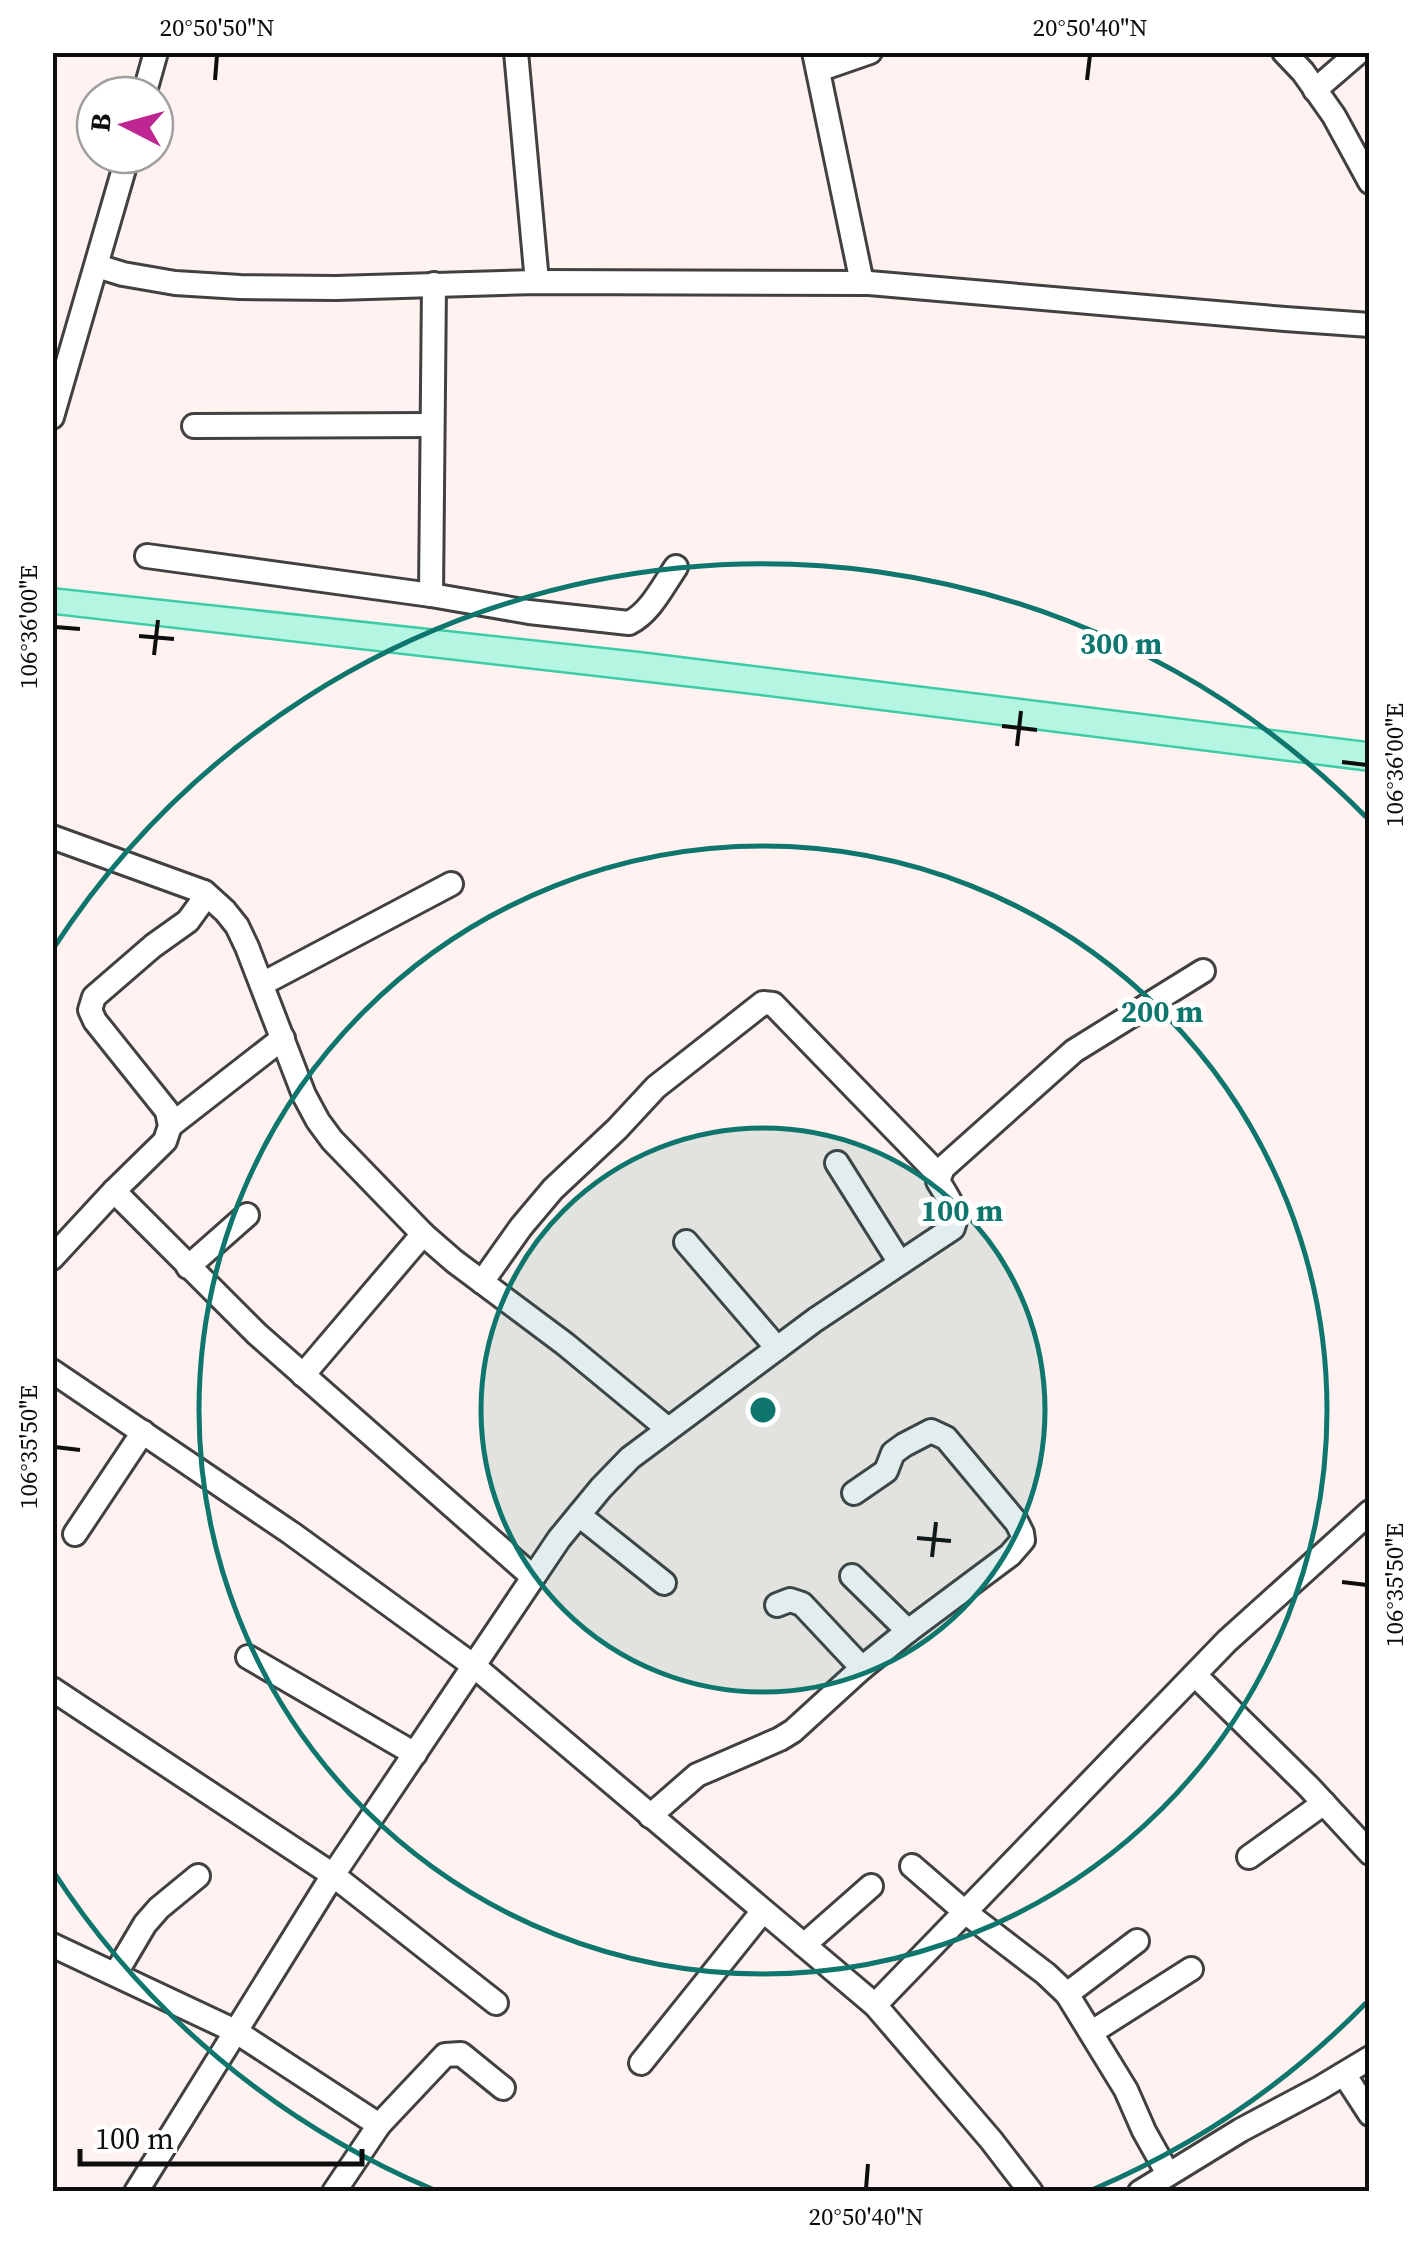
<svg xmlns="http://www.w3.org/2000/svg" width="1422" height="2244" font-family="'Source Serif 4',serif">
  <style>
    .water { fill: #b5f6e3; stroke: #3dcca6; stroke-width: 2.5 }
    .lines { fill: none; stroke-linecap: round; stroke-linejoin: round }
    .minor-casing { stroke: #414141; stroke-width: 28 }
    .minor { stroke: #fff; stroke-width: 22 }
    .ticks { fill: none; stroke: #0e0e0e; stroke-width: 4 }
    .ring { fill: none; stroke: #0f766e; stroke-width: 5 }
    .centre { fill: #0f766e; stroke: #fff; stroke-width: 5 }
    .ring-label { font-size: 30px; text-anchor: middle; font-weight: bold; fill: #0f766e; stroke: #fff; stroke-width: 10; stroke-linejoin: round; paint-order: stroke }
    .neatline { fill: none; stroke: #0e0e0e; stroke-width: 4 }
    .ticks-label { font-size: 25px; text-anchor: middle; fill: #0e0e0e }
  </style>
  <rect width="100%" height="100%" fill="#fff2f0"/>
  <path class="water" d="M53,588L641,652L1369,742V771L735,692L53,614Z"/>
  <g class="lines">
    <g class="minor-casing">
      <g id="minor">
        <path d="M516,52L537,282"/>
        <path d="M814,52L862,283"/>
        <path d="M1284,52L1303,72L1334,116L1370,182"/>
        <path d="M818,70L870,52"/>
        <path d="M1315,90L1359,52"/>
        <path d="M144,95L156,52"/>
        <path d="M97,266L123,274L175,283L240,287L336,288L537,282L869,283L1285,319L1370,325"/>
        <path d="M52,417L128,155"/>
        <path d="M194,426L432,425"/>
        <path d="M147,556L431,595L529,612L629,623C650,613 663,586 676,567"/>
        <path d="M431,595L434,284"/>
        <path d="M52,837L204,892L225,911L237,926L247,947L304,1095L318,1121L332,1140L423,1234L454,1261L565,1344L668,1429"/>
        <path d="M262,984L451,884"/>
        <path d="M170,1126L283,1038"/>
        <path d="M837,1163L900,1263"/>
        <path d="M114,1191L257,1334L533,1577"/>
        <path d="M686,1242L777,1348"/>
        <path d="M52,1258L114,1191L165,1141L170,1126L167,1111L95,1021L90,1010L94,997L153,946L188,921L201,903L204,892"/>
        <path d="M188,1267L247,1215"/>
        <path d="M482,1282L521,1227L553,1189L617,1129L656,1087L763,1003L773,1004L939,1175"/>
        <path d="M52,1371L291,1533L474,1666L875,2005L991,2140L1031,2192"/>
        <path d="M303,1375L423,1234"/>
        <path d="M579,1515L664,1583"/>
        <path d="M75,1534L143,1432"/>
        <path d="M852,1576L908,1631"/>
        <path d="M777,1605L790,1600L802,1604L862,1668"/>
        <path d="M248,1657L415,1754"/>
        <path d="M1195,1675L1308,1786L1370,1853"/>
        <path d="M52,1689L333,1875L496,2003"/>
        <path d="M650,1816L697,1775L780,1739L793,1731L862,1668L908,1631L1010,1555L1023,1540L1022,1533L1017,1523L946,1438L931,1431L904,1445L893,1453L886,1471L854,1493"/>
        <path d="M1249,1857L1324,1803"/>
        <path d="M912,1866L965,1912L1046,1974L1067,1994L1126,2090L1144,2131L1168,2174"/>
        <path d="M52,1945L235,2031L379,2125L334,2192"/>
        <path d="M804,1945L871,1886"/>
        <path d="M116,1973L145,1924L159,1908L198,1876"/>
        <path d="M1067,1994L1137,1941"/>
        <path d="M875,2005L1227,1641L1370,1512"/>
        <path d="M1092,2032L1191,1969"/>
        <path d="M641,2063L763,1911"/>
        <path d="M1344,2074L1370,2114"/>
        <path d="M379,2125L445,2055L461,2054L503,2088"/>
        <path d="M136,2192L333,1875L559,1539L601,1488L630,1458L815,1320L953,1228C960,1212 946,1195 938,1181L943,1168L1074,1051L1203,971"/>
        <path d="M1140,2192L1241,2130L1320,2088L1370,2058"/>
      </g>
    </g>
    <use href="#minor" class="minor"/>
  </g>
  <path class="ticks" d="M215,80L217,55M1087,80L1090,55M55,627L80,629M139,636L174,639M154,655L158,620M1002,726L1037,730M1017,746L1021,711M1342,762L1367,765M55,1447L80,1450M917,1538L951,1541M932,1557L936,1522M1342,1582L1367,1585M866,2189L868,2164"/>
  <circle cx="763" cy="1410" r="282" fill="#0f766e" fill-opacity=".12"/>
  <g class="ring">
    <circle cx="763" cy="1410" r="282"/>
    <circle cx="763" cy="1410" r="564"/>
    <path d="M1366 2003A846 846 0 0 1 1094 2189M432 2189A846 846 0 0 1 53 1871M53 949A846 846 0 0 1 1366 817"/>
  </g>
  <circle cx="763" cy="1410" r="15" class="centre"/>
  <g class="ring-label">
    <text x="1121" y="654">300 m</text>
    <text x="1162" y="1022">200 m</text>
    <text x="962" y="1221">100 m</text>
  </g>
  <rect width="1422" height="2244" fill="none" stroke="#ffffff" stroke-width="110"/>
  <g transform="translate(125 125) rotate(276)"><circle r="48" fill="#ffffff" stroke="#9f9f9f" stroke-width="2.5"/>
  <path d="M0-8L18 38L0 25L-18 38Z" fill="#be2792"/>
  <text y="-15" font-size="28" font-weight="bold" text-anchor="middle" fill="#0e0e0e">B</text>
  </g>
  <path d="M80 2149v15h282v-15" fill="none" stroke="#0e0e0e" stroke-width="5"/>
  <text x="95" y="2149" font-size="30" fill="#0e0e0e" stroke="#ffffff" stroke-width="8" paint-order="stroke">100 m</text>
  <rect x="55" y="55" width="1312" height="2134" class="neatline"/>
  <g class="ticks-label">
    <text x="217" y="36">20°50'50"N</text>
    <text x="1090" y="36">20°50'40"N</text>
    <text transform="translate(28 627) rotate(-90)" y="9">106°36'00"E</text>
    <text transform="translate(1394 765) rotate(-90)" y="9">106°36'00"E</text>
    <text transform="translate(28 1447) rotate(-90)" y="9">106°35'50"E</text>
    <text transform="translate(1394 1585) rotate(-90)" y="9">106°35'50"E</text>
    <text x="866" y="2225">20°50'40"N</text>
  </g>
</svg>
